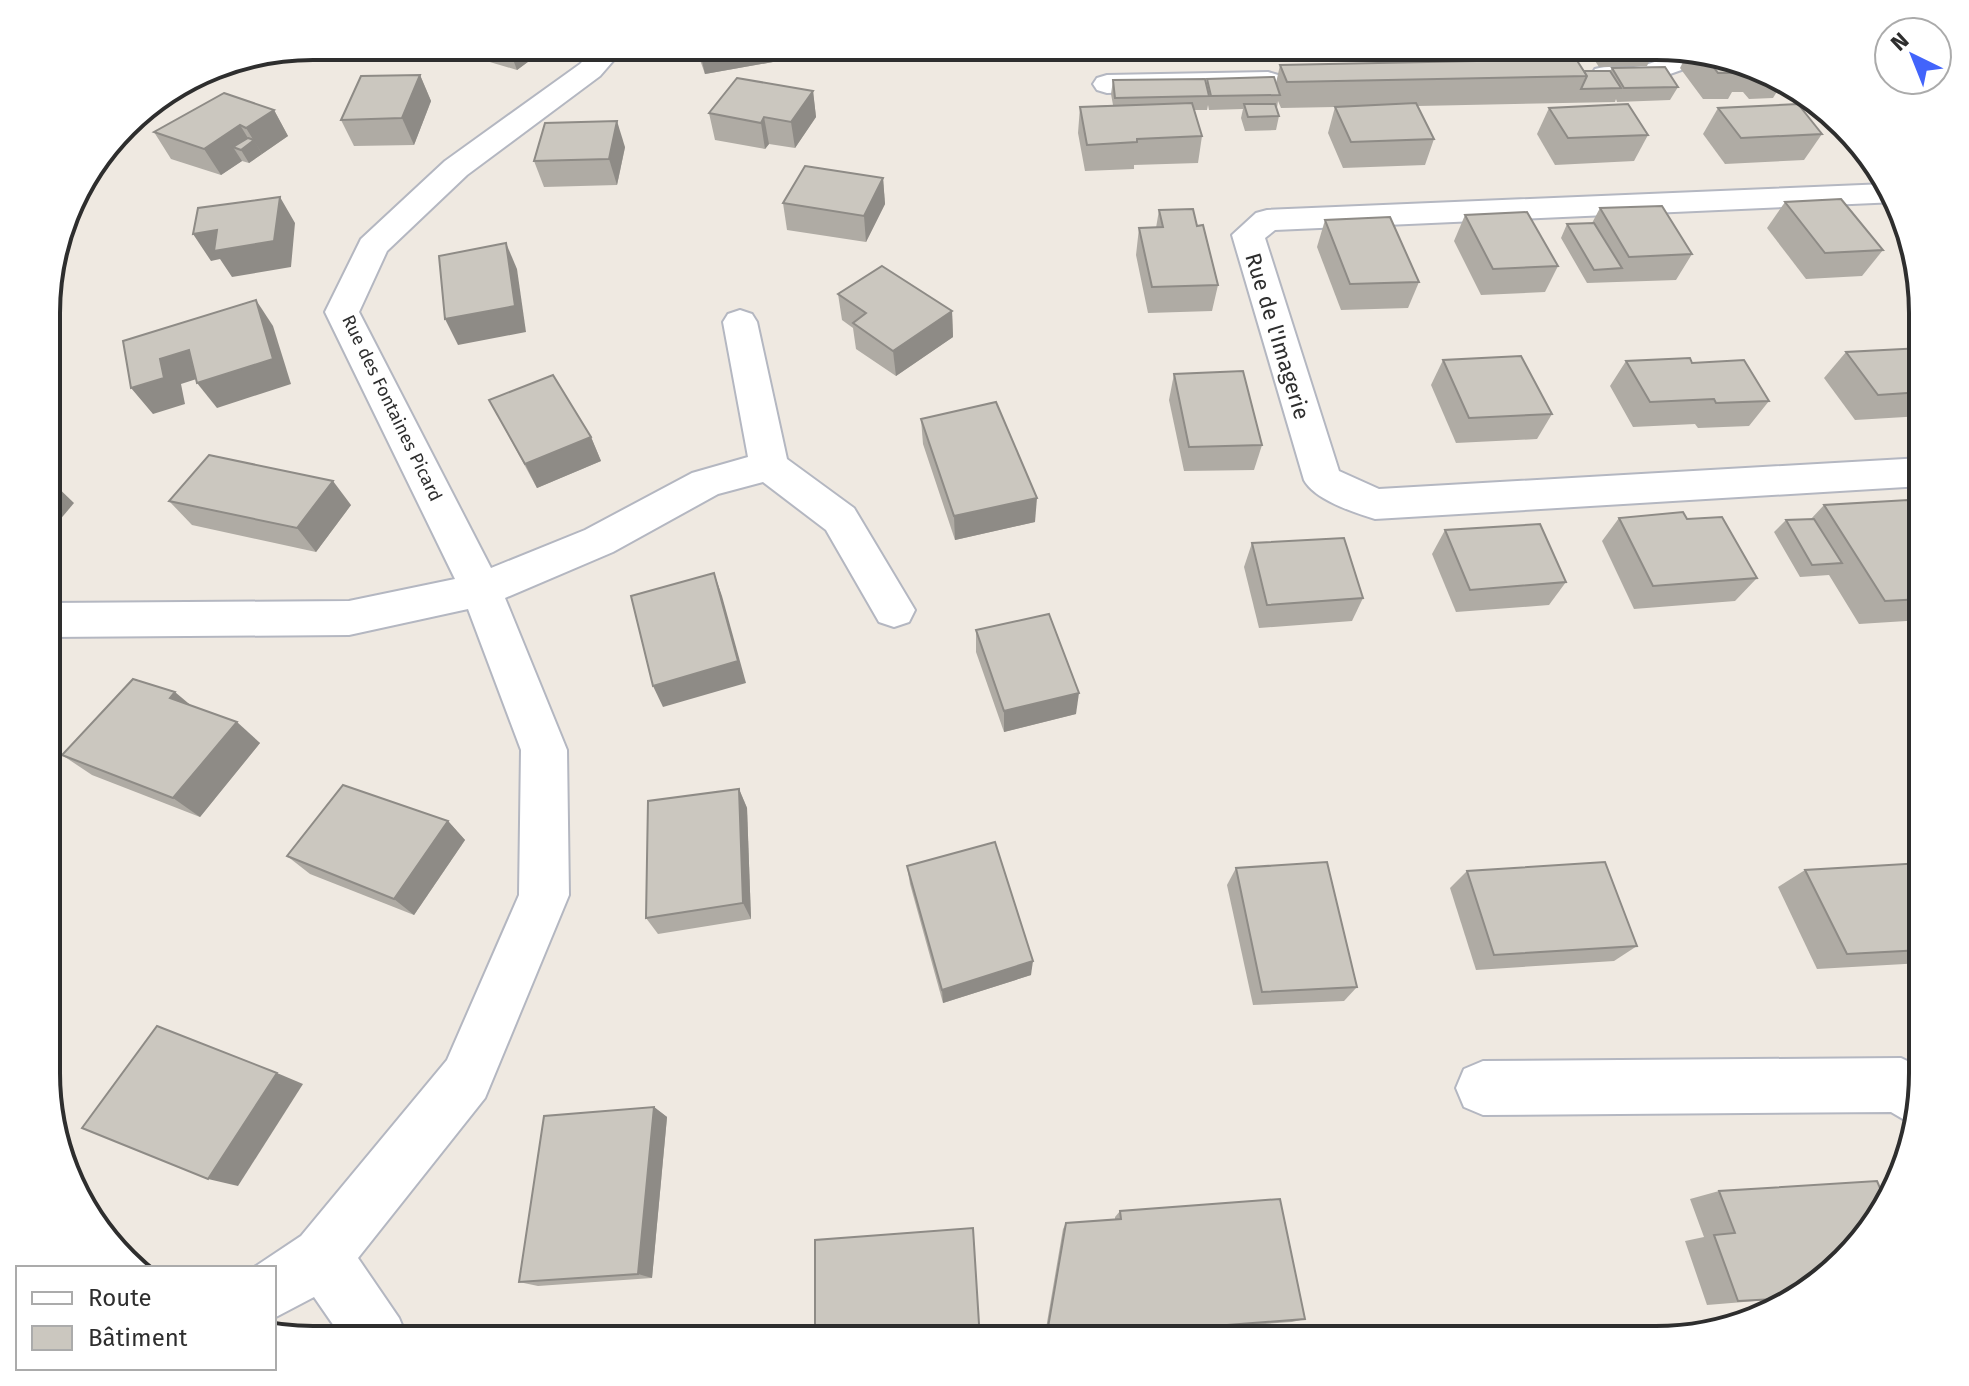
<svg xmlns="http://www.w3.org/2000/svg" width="1969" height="1386" font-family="'Fira Sans',sans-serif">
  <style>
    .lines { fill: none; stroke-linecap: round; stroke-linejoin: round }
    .minor-casing { stroke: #b4b7c1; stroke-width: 4 }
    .minor { fill: #fff; fill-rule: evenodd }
    .wall { fill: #afaba4 }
    .shaded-wall { fill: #8e8b86 }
    .building { fill: #cbc7bf; stroke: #8e8b86; stroke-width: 2 }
    .labels { text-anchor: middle; stroke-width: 6; stroke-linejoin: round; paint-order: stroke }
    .far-street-label { font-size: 18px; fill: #2e2e2e; stroke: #fff }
    .street-label { font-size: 22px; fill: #2e2e2e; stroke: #fff }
    .rim { fill: none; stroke: #2e2e2e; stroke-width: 4 }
  </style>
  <rect width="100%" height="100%" fill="#efe9e1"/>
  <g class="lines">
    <g class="minor-casing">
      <g id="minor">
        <path d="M597,46H626L600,76L467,175L387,251L359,312L491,568L585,530L692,473L748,457L723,322L728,314L740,310L752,314L757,322L787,459L854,508L915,610L909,622L894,627L879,622L826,530L763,482L718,494L613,552L505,598L567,750L569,895L485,1098L358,1258L399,1318L408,1339H343L314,1297L274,1318V1268H253L301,1236L447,1060L519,895L521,750L468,609L349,635L48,637V603L349,601L455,579L325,312L361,239L445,161L580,64Z"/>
        <path d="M1698,52L1744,61L1732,66L1684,69L1642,84L1595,81L1591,75L1595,69C1610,65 1626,69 1641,66C1661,61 1677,53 1698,52Z"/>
        <path d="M1268,72L1278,75L1282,81L1278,87L1107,93L1097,90L1093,84L1097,78L1107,75Z"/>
        <path d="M1886,184L1897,202L1275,230L1265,238L1339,471L1379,489L1922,458V486L1375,519C1353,512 1315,500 1304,480L1232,235L1256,213L1267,210Z"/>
        <path d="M1901,1058L1922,1068V1090L1915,1126L1891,1112L1483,1115L1464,1107L1456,1088L1464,1069L1483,1061Z"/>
      </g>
    </g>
    <use href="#minor" class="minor"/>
  </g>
  <g class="wall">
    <path d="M454,46H548V47L517,70L456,52Z"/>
    <path d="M695,46H782L784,60L705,74Z"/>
    <path d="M927,46H950L927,48Z"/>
    <path d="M1118,46H1163L1118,48Z"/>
    <path d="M1280,46H1334L1281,48Z"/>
    <path d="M1586,47H1673L1681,48L1678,54L1652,55L1647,66L1599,67Z"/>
    <path d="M1689,50L1742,60L1783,82L1773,98L1749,99L1743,92H1732L1728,99H1703L1680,68Z"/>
    <path d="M1280,65L1584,71H1610L1612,68L1678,87L1670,100L1617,102L1616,99L1615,102L1417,106L1434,139L1425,165L1343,168L1328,133L1335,107L1281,108L1278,101L1277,108L1279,116L1276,130L1245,131L1241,118L1243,109L1209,110L1208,105L1207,110H1194L1202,136L1198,163L1134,165V169L1085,171L1078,133L1080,107L1113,105L1111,94L1113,80L1206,85L1207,79L1276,83Z"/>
    <path d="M420,75L431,101L414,145L354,146L341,120Z"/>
    <path d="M813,91L816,117L795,148L769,144L765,149L715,140L709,113Z"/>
    <path d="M1549,108L1648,135L1634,161L1555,165L1537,134Z"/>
    <path d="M1718,108L1822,134L1804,160L1725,164L1703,134Z"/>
    <path d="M274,110L288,136L249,163L242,161L221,175L171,159L154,132Z"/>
    <path d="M625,147L617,185L544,187L534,161Z"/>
    <path d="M883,178L885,204L866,242L787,230L783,203Z"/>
    <path d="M1785,202L1883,250L1862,276L1806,279L1767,228Z"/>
    <path d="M1600,208L1692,254L1676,280L1587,283L1561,238L1567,224L1592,223Z"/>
    <path d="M1159,210L1218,285L1212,311L1148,313L1136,255L1139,228H1156Z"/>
    <path d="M1465,215L1558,266L1545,292L1481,295L1454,241Z"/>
    <path d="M1325,220L1419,282L1408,308L1341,310L1317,247Z"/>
    <path d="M838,294L952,311L953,337L896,376L856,349L853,328L842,320Z"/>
    <path d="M1922,348V416L1855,420L1824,378L1846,352Z"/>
    <path d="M1443,360L1552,414L1537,439L1456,443L1431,385Z"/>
    <path d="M1626,361L1692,363L1769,401L1749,426L1698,428L1695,424L1633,427L1610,386Z"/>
    <path d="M1174,374L1262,445L1254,470L1184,471L1169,400Z"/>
    <path d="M489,400L591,437L601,461L537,488Z"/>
    <path d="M921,419L1035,522L955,540L923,444Z"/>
    <path d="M169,501L351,505L316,552L192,525Z"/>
    <path d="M1824,505L1922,521V620L1859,624L1829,575L1800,577L1774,532L1786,520L1811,519Z"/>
    <path d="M1619,518L1687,519L1757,578L1735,601L1634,609L1602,541Z"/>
    <path d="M1445,530L1566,582L1549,605L1456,612L1432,554Z"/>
    <path d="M1252,543L1363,598L1352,621L1259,628L1244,567Z"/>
    <path d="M976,630L1076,714L1004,732L976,652Z"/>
    <path d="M190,705L260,743L200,817L92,775L62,755Z"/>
    <path d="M739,789L747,808L751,919L658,934L646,918Z"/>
    <path d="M448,821L465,840L414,915L310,874L287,856Z"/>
    <path d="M1922,863V963L1817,969L1778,887L1805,870Z"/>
    <path d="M907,866L1031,975L943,1003L910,884Z"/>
    <path d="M1236,868L1357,987L1344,1001L1253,1005L1227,885Z"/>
    <path d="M1467,871L1637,946L1614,961L1476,970L1450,888Z"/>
    <path d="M654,1107L667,1117L652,1278L538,1286L519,1282Z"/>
    <path d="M1719,1191L1868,1235L1791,1298L1707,1305L1685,1241L1704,1237L1690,1199Z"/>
    <path d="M1120,1211L1305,1319L1292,1322L1044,1340L1063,1229L1066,1223L1115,1219V1217Z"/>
  </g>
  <g class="shaded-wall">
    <path d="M508,46H548V47L517,70Z"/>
    <path d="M707,46H782L784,60L705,74L699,48Z"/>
    <path d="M420,75L431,101L414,145L402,118Z"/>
    <path d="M813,91L816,117L795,148L791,122Z"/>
    <path d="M274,110L288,136L262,154L246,128Z"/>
    <path d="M764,117L769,144L765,149L761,123Z"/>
    <path d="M617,121L625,147L617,185L609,159Z"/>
    <path d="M240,125L251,143L254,140L262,154L249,163L241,150L233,147L242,161L221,175L204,149Z"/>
    <path d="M883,178L885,204L866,242L864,216Z"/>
    <path d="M280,197L295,223L291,267L232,277L220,259L211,261L193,234Z"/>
    <path d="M506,243L517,269L526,332L458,345L445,319Z"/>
    <path d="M256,300L273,326L291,384L217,408L197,383Z"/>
    <path d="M952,311L953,337L896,376L893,351Z"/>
    <path d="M189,350L209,375L181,384L185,404L153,414L131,388L160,359Z"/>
    <path d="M591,437L601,461L537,488L525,464Z"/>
    <path d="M49,479L74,503L48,534V480Z"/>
    <path d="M333,481L351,505L316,552L297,528Z"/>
    <path d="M1037,498L1035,522L955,540L954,516Z"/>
    <path d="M714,573L722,596L746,683L663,707L653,686Z"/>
    <path d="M175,692L200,713L170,698Z"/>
    <path d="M1079,693L1076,714L1004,732V711Z"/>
    <path d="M237,722L260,743L200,817L173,798Z"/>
    <path d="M739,789L747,808L751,919L743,903Z"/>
    <path d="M448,821L465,840L414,915L394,899Z"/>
    <path d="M1033,961L1031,975L943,1003L942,990Z"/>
    <path d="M277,1073L303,1084L238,1186L208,1179Z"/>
    <path d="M654,1107L667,1117L652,1278L638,1274Z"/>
  </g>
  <g class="building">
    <path d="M1601,47H1650L1654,52L1605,53Z"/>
    <path d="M1702,52L1742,60L1753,66H1740L1744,73H1718Z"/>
    <path d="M1576,59L1587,76L1287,82L1280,65Z"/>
    <path d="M1665,67L1678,87L1624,88L1612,68Z"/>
    <path d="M1584,71H1610L1621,88L1581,89L1587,76Z"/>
    <path d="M420,75L402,118L341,120L361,76Z"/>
    <path d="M1274,77L1280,95L1211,96L1207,79Z"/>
    <path d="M737,78L813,91L791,122L764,117L761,123L709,113Z"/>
    <path d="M1205,79L1209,96L1115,98L1113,80Z"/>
    <path d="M224,93L274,110L246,128L240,125L204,149L154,132Z"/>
    <path d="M1192,103L1202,136L1137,139V142L1087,145L1080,107Z"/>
    <path d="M1416,103L1434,139L1351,142L1335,107Z"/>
    <path d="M1244,104H1275L1279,116L1248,117Z"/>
    <path d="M1628,104L1648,135L1568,138L1549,108Z"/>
    <path d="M1798,104L1822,134L1741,138L1718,108Z"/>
    <path d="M617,121L609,159L534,161L545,123Z"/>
    <path d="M248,138L254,140L241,150L233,147Z"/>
    <path d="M805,166L883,178L864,216L783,203Z"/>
    <path d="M280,197L274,241L214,251L217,230L193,234L198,208Z"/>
    <path d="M1841,199L1883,250L1825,253L1785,202Z"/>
    <path d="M1662,206L1692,254L1629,257L1600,208Z"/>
    <path d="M1193,209L1197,226L1203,225L1218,285L1152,287L1139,228L1163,227L1159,210Z"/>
    <path d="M1527,212L1558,266L1493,269L1465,215Z"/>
    <path d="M1390,217L1419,282L1350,284L1325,220Z"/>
    <path d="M1594,223L1622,268L1594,270L1567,224Z"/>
    <path d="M506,243L515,306L445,319L439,256Z"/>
    <path d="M882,266L952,311L893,351L853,323L866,313L838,294Z"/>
    <path d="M256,300L273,359L197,383L189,350L160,359L164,378L131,388L123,341Z"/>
    <path d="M1922,348V392L1878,395L1846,352Z"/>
    <path d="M1521,356L1552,414L1469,418L1443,360Z"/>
    <path d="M1690,358L1692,363L1744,360L1769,401L1716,403L1714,399L1650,402L1626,361Z"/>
    <path d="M1243,371L1262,445L1189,447L1174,374Z"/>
    <path d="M553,375L591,437L525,464L489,400Z"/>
    <path d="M996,402L1037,498L954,516L921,419Z"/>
    <path d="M209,455L333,481L297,528L169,501Z"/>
    <path d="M1908,500L1922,521V599L1885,601L1824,505Z"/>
    <path d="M1683,512L1687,519L1722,517L1757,578L1653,586L1619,518Z"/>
    <path d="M1814,519L1842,563L1812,565L1786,520Z"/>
    <path d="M1540,524L1566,582L1470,590L1445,530Z"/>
    <path d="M1344,538L1363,598L1267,605L1252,543Z"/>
    <path d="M714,573L738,661L653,686L631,596Z"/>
    <path d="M1049,614L1079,693L1004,711L976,630Z"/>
    <path d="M133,679L175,692L170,698L237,722L173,798L62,755Z"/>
    <path d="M343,785L448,821L394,899L287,856Z"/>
    <path d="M739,789L743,903L646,918L648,801Z"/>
    <path d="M995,842L1033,961L942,990L907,866Z"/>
    <path d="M1327,862L1357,987L1262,992L1236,868Z"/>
    <path d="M1605,862L1637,946L1494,955L1467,871Z"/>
    <path d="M1922,863V950L1847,954L1805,870Z"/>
    <path d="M157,1026L277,1073L208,1179L82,1128Z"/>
    <path d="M654,1107L638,1274L519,1282L544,1116Z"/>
    <path d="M1877,1181L1886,1202L1868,1235L1792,1298L1738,1301L1714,1235L1735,1233L1719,1191Z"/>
    <path d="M1280,1199L1305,1319L1046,1339L1066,1223L1121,1219L1120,1211Z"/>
    <path d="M973,1228L980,1340H815V1240Z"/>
  </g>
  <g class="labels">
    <g class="far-street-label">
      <text transform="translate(392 408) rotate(64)" y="6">Rue des Fontaines Picard</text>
    </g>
    <g class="street-label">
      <text transform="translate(1278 336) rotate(73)" y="8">Rue de l'Imagerie</text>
    </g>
  </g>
  <path d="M0 0H1969V1386H0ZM313 60H1656A253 253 0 0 1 1909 313V1073A253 253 0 0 1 1656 1326H313A253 253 0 0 1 60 1073V313A253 253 0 0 1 313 60Z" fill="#fff" fill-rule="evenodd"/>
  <path class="rim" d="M313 60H1656A253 253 0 0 1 1909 313V1073A253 253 0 0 1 1656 1326H313A253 253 0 0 1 60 1073V313A253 253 0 0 1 313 60Z"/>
  <rect x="16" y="1266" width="260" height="104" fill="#ffffff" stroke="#ababab" stroke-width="2"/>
  <rect x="32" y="1292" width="40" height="12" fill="#ffffff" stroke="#ababab" stroke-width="2"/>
  <text x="88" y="1306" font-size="24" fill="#2e2e2e">Route</text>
  <rect x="32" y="1326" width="40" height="24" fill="#cbc7bf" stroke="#ababab" stroke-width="2"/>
  <text x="88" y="1346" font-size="24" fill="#2e2e2e">Bâtiment</text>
  <g transform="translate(1913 56) rotate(317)"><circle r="38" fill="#ffffff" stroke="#ababab" stroke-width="2"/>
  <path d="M0-6L14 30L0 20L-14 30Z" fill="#4264fb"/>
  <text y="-12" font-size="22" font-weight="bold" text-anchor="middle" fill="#2e2e2e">N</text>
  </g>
</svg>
